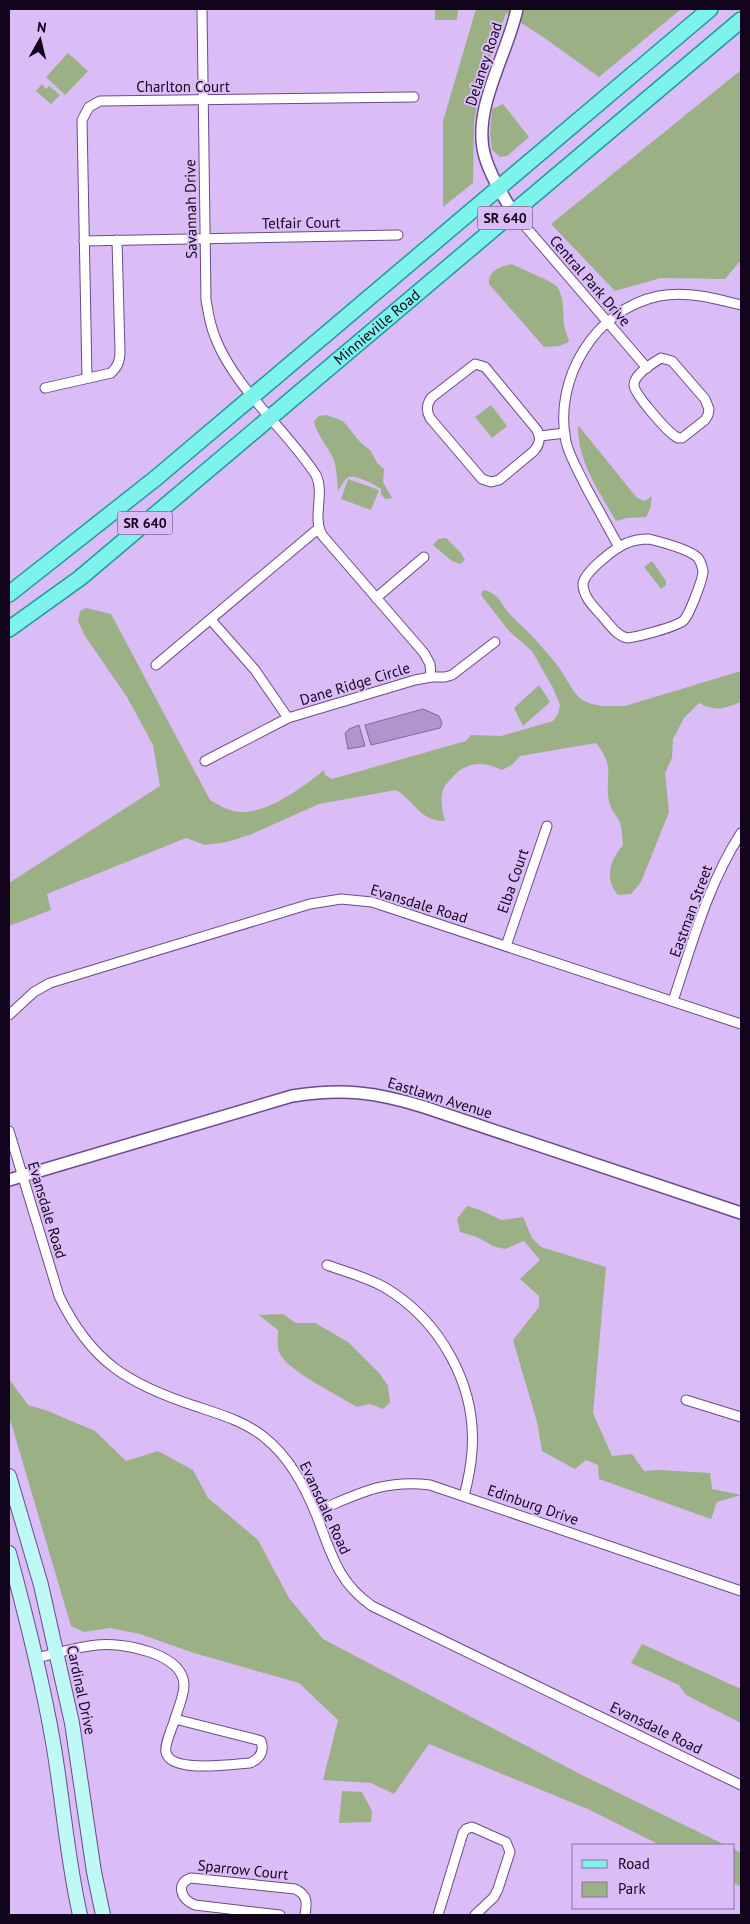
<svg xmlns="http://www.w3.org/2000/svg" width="750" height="1924" font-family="'PT Sans',sans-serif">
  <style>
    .green { fill: #9cb085 }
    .water { fill: #b095ca; stroke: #816a96 }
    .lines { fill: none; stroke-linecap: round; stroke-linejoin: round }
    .minor-casing { stroke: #6d4a8b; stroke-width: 11 }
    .tertiary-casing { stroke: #6d4a8b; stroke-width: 14 }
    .secondary-casing { stroke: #6d4a8b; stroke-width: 16 }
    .primary-casing { stroke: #1f9a9a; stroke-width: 18 }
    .minor { stroke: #fff; stroke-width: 9 }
    .tertiary { stroke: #fff; stroke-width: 11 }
    .secondary { stroke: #bef9f5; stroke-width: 14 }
    .primary { stroke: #7df3eb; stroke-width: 15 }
    .labels { text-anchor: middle; stroke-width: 4; stroke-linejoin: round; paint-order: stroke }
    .shield { fill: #dabcf6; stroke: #4e3b5e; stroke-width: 1 }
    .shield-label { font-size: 14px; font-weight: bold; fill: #12041d }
    .street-label { font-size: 15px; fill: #12041d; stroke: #dabcf6 }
  </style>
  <rect width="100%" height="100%" fill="#dabcf6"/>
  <g class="green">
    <path d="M435,9H458L457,20H435Z"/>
    <path d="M476,9H681L599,77L543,37L506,13L480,87L474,123L473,183L443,207V121Z"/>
    <path d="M68,53L88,71L65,95L46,77Z"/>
    <path d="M741,70V260L725,279L661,278L615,291L551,224Z"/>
    <path d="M42,84L46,89L49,86L60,95L51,104L36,91Z"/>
    <path d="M503,104L529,137L507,156L500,157L492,150L490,134L492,109Z"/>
    <path d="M512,264C522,270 554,281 558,288C564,298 563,312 564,323C564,330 568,335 569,342L559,346L544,347L489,284C488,270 501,266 512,264Z"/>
    <path d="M491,405L507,426L492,438L475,417Z"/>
    <path d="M326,415L343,421L360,442L371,451L377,463L384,469L383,482L392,498L385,499L381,494V489C375,485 354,473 347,478C344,480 341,487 338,491C337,481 337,470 334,460C328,446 317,436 314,421L319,416Z"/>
    <path d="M578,425L637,498L645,501L652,496L650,509L646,517L627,518L616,521C599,491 577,461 578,425Z"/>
    <path d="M348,479L379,490L371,510L341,499Z"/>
    <path d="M446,538L461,553L465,560L460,564L452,561L433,545L438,539Z"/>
    <path d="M652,561L666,581V585L661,589L644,567Z"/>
    <path d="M483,590C497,592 500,602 508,612C514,619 521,625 527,631C538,642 554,660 562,672C568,681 572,691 580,698C593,708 610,706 625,706L741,671V702C722,709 717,712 699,703L684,718L673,739L672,758L665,773L669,812L641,882L631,894L618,895C604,879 610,860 623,845C622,838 622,829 620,822C617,816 612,811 610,805C603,778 617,768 596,743L520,756L513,764L502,770C482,760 464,762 450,780C447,783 444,786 443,790C440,801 442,810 445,821C420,822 414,800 396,790L319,804L252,834L227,842L205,845L186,838L47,894L51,910L9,926V883L160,786L153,745L127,697L85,636L78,621L80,611L86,608L111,614L210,800C220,806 230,812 242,812C268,813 305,786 324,770L325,775L332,779L466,741L471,735L501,736L553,721L558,714L560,705L553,688L532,651L509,631L481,595Z"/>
    <path d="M539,685L550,702L523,726L514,708Z"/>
    <path d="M467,1206L480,1210L502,1220L523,1217L532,1238L541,1247L606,1267L593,1413L612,1456L632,1454L644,1471L658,1470L710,1473L712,1489L741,1495L717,1502L711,1519L599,1479L598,1465L586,1460L575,1469L542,1451L537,1422L513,1340L539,1307V1296L520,1279L540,1260L524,1241L505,1249L493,1246L477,1237L460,1232L457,1219Z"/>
    <path d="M283,1314L296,1323H315L348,1342L380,1374L388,1386L390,1403L383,1409L370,1404L357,1407C339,1396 293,1373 282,1357C276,1350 278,1339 278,1330L259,1315Z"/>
    <path d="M9,1379L28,1405L48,1411L95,1431L126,1461L158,1451L193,1470L208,1498L258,1540L289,1598L323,1639L582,1775L725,1845H660L590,1810L429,1744L394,1794L371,1783L323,1780L338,1720L299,1683L194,1653L140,1634L110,1628L84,1632L71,1626L9,1416Z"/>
    <path d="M642,1644L741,1689V1723L686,1695L679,1685L631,1663Z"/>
    <path d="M342,1791L362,1792L372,1811L371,1822L339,1823Z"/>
    <path d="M734,1849L741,1853V1887L734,1883Z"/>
  </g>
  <g class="water">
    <path d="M423,709L439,716L442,723L440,728L371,745L365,725Z"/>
    <path d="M359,725L365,746L348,749L345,733L349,729Z"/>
  </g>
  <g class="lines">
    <g class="minor-casing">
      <g id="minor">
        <path d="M202,9L206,300C208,312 210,325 215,337C235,389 286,429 316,475C325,494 312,517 322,535L424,653L430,664L431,677L415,680L288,718L255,670L211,620"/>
        <path d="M513,212L647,368"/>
        <path d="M84,241L398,235"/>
        <path d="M661,358L672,361L705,399L709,409L708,415L705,420L682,438C679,438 678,439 675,436C667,431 634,394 634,385C634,374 653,363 661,358Z"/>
        <path d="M475,364L485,367L537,430C541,438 540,444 534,451L499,480L491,482L482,479L430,418C426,411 427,404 431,398Z"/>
        <path d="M87,378L82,120L89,107L100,101L414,97"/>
        <path d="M45,388L111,373C118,366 120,361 120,352L117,240"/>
        <path d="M540,436L565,433"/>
        <path d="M649,539C661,542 688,549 697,557C700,560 702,566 703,571C703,579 689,616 683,621C675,627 638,637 627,638C616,635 610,625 602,616C594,607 583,597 583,584C584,572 616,547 627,543C634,540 642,539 649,539Z"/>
        <path d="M619,547C608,527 597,507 586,487C579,472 570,458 566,442C553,379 595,309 659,296C687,291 714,298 741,305"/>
        <path d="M376,598L424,557"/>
        <path d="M156,665L319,528"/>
        <path d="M431,677H445L452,675L495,642"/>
        <path d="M205,761L288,718"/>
        <path d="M506,946L547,826"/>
        <path d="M673,1001C692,944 708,884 741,833"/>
        <path d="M9,1015L34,992L50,983L310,904L341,899L372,902L741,1024"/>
        <path d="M9,1131L59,1296C91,1362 128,1384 195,1406C219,1414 244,1421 264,1437C289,1457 304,1485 316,1514C331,1552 337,1582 372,1606L741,1785"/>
        <path d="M327,1265C346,1272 366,1277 384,1287C440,1320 477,1385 472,1451C471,1466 468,1481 464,1496"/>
        <path d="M686,1400L741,1417"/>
        <path d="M315,1512C357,1495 382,1479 430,1485L741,1591"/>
        <path d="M37,1658C57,1653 77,1647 97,1645C122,1642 183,1653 184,1685C184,1696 178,1708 175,1719"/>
        <path d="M175,1719L258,1740L261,1741C265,1752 259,1759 250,1763C234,1764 170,1774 166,1752C164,1745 173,1726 175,1719Z"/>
        <path d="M280,1915L195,1905C181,1900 175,1883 191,1878L295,1889C308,1895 307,1903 305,1915"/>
        <path d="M438,1915L463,1833L466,1829L472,1827L506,1842L510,1852L498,1889L494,1897L475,1915"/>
      </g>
    </g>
    <g class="tertiary-casing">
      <g id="tertiary">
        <path d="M513,212C502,195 491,177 485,157C471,110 507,56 517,9"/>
        <path d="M9,1180L292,1096C343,1088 375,1092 424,1107L741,1213"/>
      </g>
    </g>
    <g class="secondary-casing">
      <g id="secondary">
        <path d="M9,1476L41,1585L72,1723L94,1872L103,1915"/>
        <path d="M9,1553C26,1616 42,1678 53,1742C63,1800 67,1858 80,1915"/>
      </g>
    </g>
    <g class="primary-casing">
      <g id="primary">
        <path d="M9,594L156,478L710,9"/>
        <path id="s1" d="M9,629L80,578L741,20"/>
      </g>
    </g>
    <use href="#minor" class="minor"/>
    <use href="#tertiary" class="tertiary"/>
    <use href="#secondary" class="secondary"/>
    <use href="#primary" class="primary"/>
  </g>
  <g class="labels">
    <g class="shield">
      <rect x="477.5" y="206.5" width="55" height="23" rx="4"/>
      <rect x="117.5" y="511.5" width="55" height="23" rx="4"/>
    </g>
    <g class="shield-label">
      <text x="505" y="223">SR 640</text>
      <text x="145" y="528">SR 640</text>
    </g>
    <g class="street-label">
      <text transform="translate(484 64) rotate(-72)" y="5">Delaney Road</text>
      <text x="183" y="92">Charlton Court</text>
      <text transform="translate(191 209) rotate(-91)" y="5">Savannah Drive</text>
      <text transform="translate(301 223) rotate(-1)" y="5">Telfair Court</text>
      <text transform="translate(590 281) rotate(49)" y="5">Central Park Drive</text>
      <text dy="5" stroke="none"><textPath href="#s1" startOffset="476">Minnieville Road</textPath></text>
      <text transform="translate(355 684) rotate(-17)" y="5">Dane Ridge Circle</text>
      <text transform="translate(513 881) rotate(-71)" y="5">Elba Court</text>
      <text transform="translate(419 904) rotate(17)" y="5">Evansdale Road</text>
      <text transform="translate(691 911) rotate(-70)" y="5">Eastman Street</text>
      <text transform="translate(440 1098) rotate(17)" y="5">Eastlawn Avenue</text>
      <text transform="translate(47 1210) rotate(73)" y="5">Evansdale Road</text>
      <text transform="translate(533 1505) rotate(19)" y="5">Edinburg Drive</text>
      <text transform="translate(325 1508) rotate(65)" y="5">Evansdale Road</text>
      <text transform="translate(81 1690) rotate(78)" y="5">Cardinal Drive</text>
      <text transform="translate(656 1728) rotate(26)" y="5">Evansdale Road</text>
      <text transform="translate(243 1870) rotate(6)" y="5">Sparrow Court</text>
    </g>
  </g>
  <rect width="750" height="1924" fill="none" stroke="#12041d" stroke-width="20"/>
  <rect x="572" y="1844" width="162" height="65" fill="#dabcf6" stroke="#8a729f"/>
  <rect x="582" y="1860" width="25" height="8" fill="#7df3eb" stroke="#8a729f"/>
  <text x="618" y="1869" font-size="15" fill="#12041d">Road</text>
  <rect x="582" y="1882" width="25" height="15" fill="#9cb085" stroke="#8a729f"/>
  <text x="618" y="1894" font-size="15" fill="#12041d">Park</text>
  <g transform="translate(40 40) rotate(8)" stroke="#dabcf6" stroke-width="4" paint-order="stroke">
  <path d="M0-4L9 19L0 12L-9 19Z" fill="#12041d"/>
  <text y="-8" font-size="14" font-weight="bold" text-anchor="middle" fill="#12041d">N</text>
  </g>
</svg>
